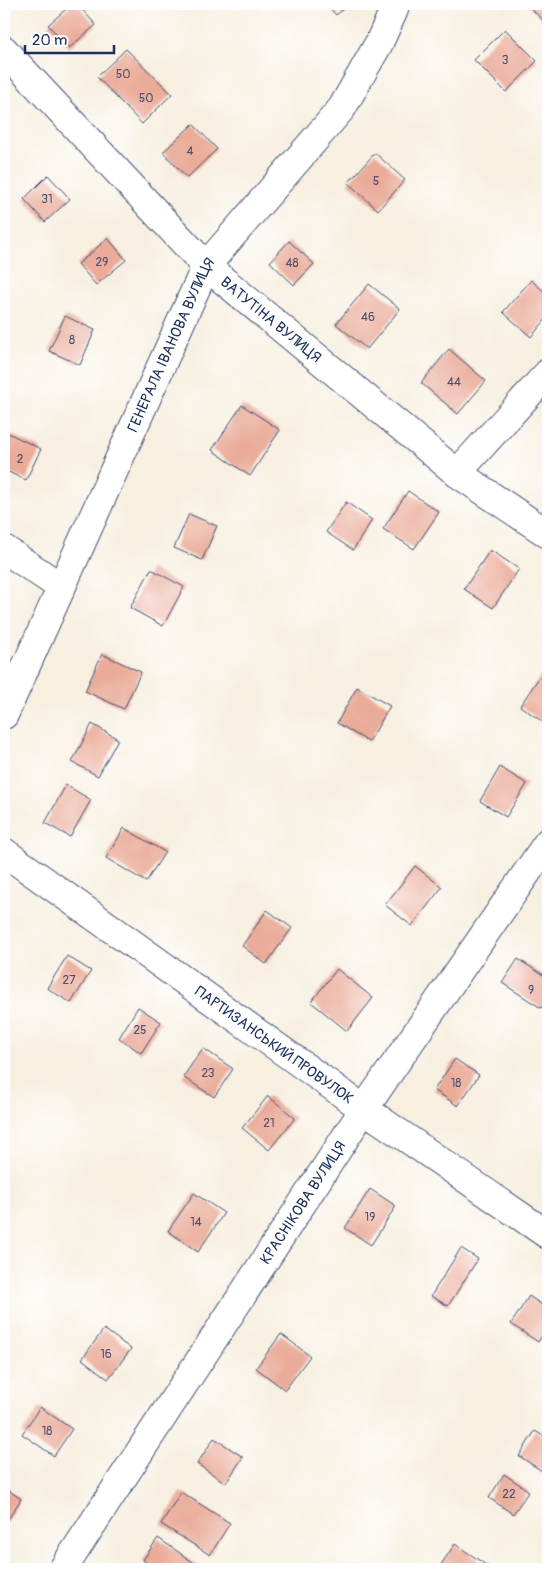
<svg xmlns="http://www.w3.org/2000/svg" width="552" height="1573" font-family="Pangolin,sans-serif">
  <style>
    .building { fill: #eaab99 }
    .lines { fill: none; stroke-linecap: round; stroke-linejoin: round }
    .street-casing { stroke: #3c4c72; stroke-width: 30 }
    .street { stroke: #fff; stroke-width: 28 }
    .labels { text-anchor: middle; stroke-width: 4; stroke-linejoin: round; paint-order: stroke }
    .number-label { font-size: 12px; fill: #4f4e6d }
    .street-label { font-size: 15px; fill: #1b2f5e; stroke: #fff }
  </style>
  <rect width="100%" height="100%" fill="#fff"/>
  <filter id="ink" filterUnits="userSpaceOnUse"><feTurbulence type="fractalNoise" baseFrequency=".02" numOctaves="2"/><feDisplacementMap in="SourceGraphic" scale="10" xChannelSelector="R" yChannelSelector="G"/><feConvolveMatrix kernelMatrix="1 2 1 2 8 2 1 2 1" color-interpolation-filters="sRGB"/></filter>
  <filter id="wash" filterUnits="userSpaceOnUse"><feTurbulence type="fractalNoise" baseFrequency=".0096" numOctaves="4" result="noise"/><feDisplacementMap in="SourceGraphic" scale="20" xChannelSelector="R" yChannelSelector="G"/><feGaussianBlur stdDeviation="1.12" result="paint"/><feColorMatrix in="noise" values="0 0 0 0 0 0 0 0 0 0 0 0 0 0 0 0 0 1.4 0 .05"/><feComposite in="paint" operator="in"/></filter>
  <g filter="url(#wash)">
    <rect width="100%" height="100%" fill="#f7efe0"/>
    <g id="blocks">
      <g class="building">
        <path d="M72,4H77L96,25L69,48L48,25Z"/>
        <path d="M326,4H349L336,15Z"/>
        <path d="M526,4H548V16L544,21Z"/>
        <path d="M505,29L537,61L506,92L474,60Z"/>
        <path d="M126,49L172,94L142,124L97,77Z"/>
        <path d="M193,124L217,149L187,178L163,152Z"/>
        <path d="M375,153L405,180L378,210L348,183Z"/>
        <path d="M48,175L70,199L45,222L24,199Z"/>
        <path d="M108,238L126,260L96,285L78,264Z"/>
        <path d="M289,241L314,264L294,285L270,262Z"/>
        <path d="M531,280L548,295V317L531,337L503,312Z"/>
        <path d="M369,284L400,309L367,349L336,324Z"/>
        <path d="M65,316L95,330L80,365L49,351Z"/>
        <path d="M449,349L486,381L458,414L421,383Z"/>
        <path d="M242,405L280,430L250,476L212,450Z"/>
        <path d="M4,431L41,449L26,480L4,470Z"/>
        <path d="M408,491L439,512L414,549L383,529Z"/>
        <path d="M346,502L372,520L353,550L326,532Z"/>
        <path d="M189,514L217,526L202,560L174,548Z"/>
        <path d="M490,550L519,569L493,608L464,589Z"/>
        <path d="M151,569L184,587L163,626L130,608Z"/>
        <path d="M102,654L141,672L124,709L85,691Z"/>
        <path d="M544,670L548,673V714L543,722L520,706Z"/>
        <path d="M357,687L390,706L369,742L337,723Z"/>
        <path d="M92,724L118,739L98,776L72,762Z"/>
        <path d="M500,767L527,784L506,817L480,801Z"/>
        <path d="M66,785L91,800L70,837L45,823Z"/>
        <path d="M124,828L165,852L146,882L106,858Z"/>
        <path d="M415,866L442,887L412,926L385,905Z"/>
        <path d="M267,910L292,928L266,964L242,946Z"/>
        <path d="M67,956L91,971L71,1003L47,988Z"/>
        <path d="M518,959L548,978V997L541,1008L502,983Z"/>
        <path d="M337,969L373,998L347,1031L311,1002Z"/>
        <path d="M138,1007L161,1022L141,1053L119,1038Z"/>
        <path d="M203,1048L233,1069L214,1097L183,1077Z"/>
        <path d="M455,1059L479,1075L458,1106L434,1090Z"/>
        <path d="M268,1096L295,1118L269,1150L242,1128Z"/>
        <path d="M370,1189L396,1206L371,1245L345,1228Z"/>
        <path d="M194,1193L224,1213L198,1252L168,1231Z"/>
        <path d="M461,1248L478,1259L448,1306L431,1296Z"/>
        <path d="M529,1296L548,1309V1326L538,1342L511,1324Z"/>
        <path d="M104,1329L131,1349L108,1379L82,1359Z"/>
        <path d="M281,1334L310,1356L285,1390L256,1368Z"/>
        <path d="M40,1407L72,1429L54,1456L22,1434Z"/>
        <path d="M535,1431L548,1439V1475L519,1456Z"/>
        <path d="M214,1438L243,1457L226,1483L197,1464Z"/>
        <path d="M504,1474L529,1491L513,1514L489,1498Z"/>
        <path d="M4,1487L21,1499L4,1526Z"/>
        <path d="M181,1492L230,1523L210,1555L161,1524Z"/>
        <path d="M158,1538L203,1569H156L143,1560Z"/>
        <path d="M455,1544L489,1567L488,1569H438Z"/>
      </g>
    </g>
  </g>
  <g filter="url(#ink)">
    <use href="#blocks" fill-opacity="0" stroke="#3c4c72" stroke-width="1"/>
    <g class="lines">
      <g class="street-casing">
        <g id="street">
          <path id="s1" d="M4,50L206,266L457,473L548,534"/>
          <path d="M457,473L548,373"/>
          <path d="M4,549L61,587"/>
          <path id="s2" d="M4,715L206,266L342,108L379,43L394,10V4"/>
          <path id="s3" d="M4,852L364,1109L548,1235"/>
          <path id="s4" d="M63,1569L364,1109L548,842"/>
        </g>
      </g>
      <use href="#street" class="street"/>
    </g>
  </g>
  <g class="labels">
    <g class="number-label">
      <text x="505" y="64">3</text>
      <text x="123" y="78">50</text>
      <text x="146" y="102">50</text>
      <text x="190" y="155">4</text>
      <text x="376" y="185">5</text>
      <text x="47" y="203">31</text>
      <text x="102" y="266">29</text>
      <text x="292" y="267">48</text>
      <text x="368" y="321">46</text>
      <text x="72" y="344">8</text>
      <text x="454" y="386">44</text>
      <text x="20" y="463">2</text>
      <text x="69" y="984">27</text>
      <text x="531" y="994">9</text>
      <text x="140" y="1034">25</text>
      <text x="208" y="1077">23</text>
      <text x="456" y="1087">18</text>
      <text x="269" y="1127">21</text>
      <text x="370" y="1221">19</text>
      <text x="196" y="1226">14</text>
      <text x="106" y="1358">16</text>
      <text x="47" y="1435">18</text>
      <text x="509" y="1498">22</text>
    </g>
    <g class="street-label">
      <text dy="5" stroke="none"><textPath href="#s1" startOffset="380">ВАТУТІНА ВУЛИЦЯ</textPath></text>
      <text dy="5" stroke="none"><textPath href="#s2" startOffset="406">ГЕНЕРАЛА ІВАНОВА ВУЛИЦЯ</textPath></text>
      <text dy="5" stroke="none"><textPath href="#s3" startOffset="332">ПАРТИЗАНСЬКИЙ ПРОВУЛОК</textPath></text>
      <text dy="5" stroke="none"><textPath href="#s4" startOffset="438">КРАСНІКОВА ВУЛИЦЯ</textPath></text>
    </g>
  </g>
  <rect width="552" height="1573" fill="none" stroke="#fff" stroke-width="20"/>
  <path d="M25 45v8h89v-8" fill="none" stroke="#1b2f5e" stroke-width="2.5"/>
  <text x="32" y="45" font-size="15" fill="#1b2f5e" stroke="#ffffff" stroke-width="4" paint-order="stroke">20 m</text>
</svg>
